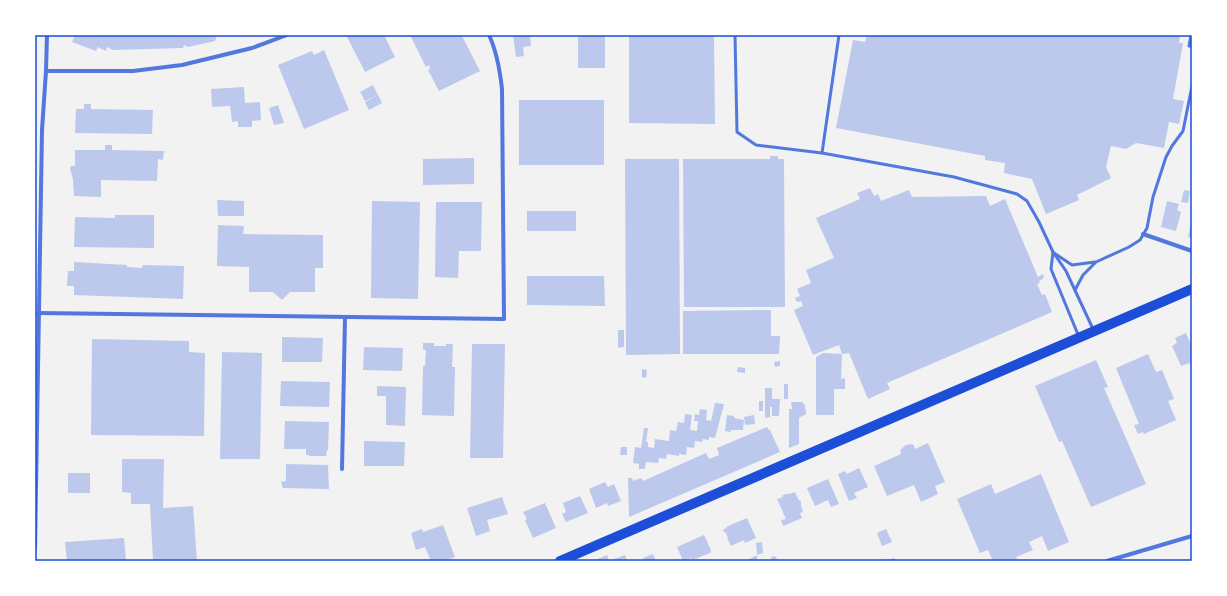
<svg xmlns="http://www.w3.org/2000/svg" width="1227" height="596" font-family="'Open Sans',sans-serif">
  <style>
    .building { fill: #bdc9ec }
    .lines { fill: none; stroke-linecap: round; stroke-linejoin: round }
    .path { stroke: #1d4ed8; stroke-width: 2 }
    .service { stroke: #5277de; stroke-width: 3 }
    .minor { stroke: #5277de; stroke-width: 4 }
    .primary { stroke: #1d4ed8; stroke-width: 10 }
    .neatline { fill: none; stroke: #1d4ed8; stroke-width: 1.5 }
  </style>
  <rect width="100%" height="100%" fill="#f2f2f2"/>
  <g class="building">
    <path d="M75,35H217L215,41L188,47L184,45L183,48L113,50L107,47L106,51L98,47L96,51L72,42Z"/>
    <path d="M346,35H384L395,57L365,72Z"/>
    <path d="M410,35H459L460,37L462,36L480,71L439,91L428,70L430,69L429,65L426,67Z"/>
    <path d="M513,35H530L531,46L523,47L524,56L516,57Z"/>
    <path d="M629,35H714L715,124L629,123Z"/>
    <path d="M867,35H1180L1179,43H1183L1173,99L1184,101L1179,124L1169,122L1164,148L1136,143L1126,149L1111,146L1106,167L1111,178L1077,195L1079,200L1046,214L1032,179L1004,173L1005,163L985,160V156L836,128L853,40L865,42Z"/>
    <rect x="578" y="36" width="27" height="32"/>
    <path d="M324,50L349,110L304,129L278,65L312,51L314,55Z"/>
    <path d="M373,85L378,95L365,101L360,92Z"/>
    <path d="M244,87L245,103L260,102L261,120L252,121V127H238V121L232,122L230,106L212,107L211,89Z"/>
    <path d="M378,95L382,103L369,110L365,102Z"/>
    <rect x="519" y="100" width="85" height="65"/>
    <path d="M84,104H91V109L153,110L152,134L75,133L76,109H84Z"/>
    <path d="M278,105L284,123L274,125L269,108Z"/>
    <path d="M105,145H112V150L164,151L163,160L158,159L157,181L101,180V197L74,196L73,179L70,169L71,166H75V150H105Z"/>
    <path d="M770,156H778V159H784L785,307H684L683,159H770Z"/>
    <path d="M474,158V184L423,185V159Z"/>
    <path d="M625,159H679L680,354L626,355Z"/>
    <path d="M870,188L874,196L878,194L881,201L909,190L912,197L986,196L990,206L1005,199L1038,277L1043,274L1044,278L1039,281L1040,283L1037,284L1042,295L1045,294L1052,312L887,383L890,389L868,399L849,353L842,354L839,345L813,355L794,310L803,306L801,301L797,302L795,298L800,296L797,289L811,283L806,270L834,258L816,218L860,199L857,193Z"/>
    <path d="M1184,190L1190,191L1188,203L1181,202Z"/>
    <path d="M217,200L244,201V216H218Z"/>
    <path d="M372,201L420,202L418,299L371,298Z"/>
    <path d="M1167,201L1179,204L1177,210L1181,212L1176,231L1161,227Z"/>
    <path d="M436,202H482L481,251H459L458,278L435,277Z"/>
    <rect x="527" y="211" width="49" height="20"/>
    <path d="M115,215H154V248L74,247L75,217L115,218Z"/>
    <path d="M1191,222H1192V238L1188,237Z"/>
    <path d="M218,225L244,226L243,234L323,235V268H315V292H290L282,300L273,292H249V267L217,266Z"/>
    <path d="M74,262L127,265V267L142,268L143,265L184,266L183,299L74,295V286H67L68,271H74Z"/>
    <path d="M527,276H604L605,306L527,305Z"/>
    <path d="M771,310V336H780L779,354H683V311Z"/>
    <path d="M618,330H624V347L618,348Z"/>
    <path d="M1186,333L1192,347V363L1190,364L1189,363L1181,366L1172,346L1177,343L1175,338Z"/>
    <path d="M282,337L323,338L322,362H282Z"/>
    <path d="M92,339L189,341V352L205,353L204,436L91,435Z"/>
    <path d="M423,343H434V346H446V344H453L452,367H455L454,416L422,415L423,366H425L426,350H423Z"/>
    <path d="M472,344H505L503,458H470Z"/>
    <path d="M364,347L403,348L402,371L363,370Z"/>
    <path d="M222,352L262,353L260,459H220Z"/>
    <path d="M823,353L842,354L841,379L845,378V389H834V415H816V357Z"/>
    <path d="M1148,354L1156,372L1162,370L1174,399L1168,401L1176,420L1144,434L1143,432L1138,434L1134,425L1139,424L1116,368Z"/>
    <path d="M1096,360L1108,387L1104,388L1146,484L1091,507L1062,441L1059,442L1035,386Z"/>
    <path d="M780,361V366L775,367L774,362Z"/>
    <path d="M738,367L745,368V373L737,372Z"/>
    <path d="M642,369L647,370L646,378L642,377Z"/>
    <path d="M281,381L330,382L329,407L280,406Z"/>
    <rect x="784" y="384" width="4" height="15"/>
    <path d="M377,386L406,387L405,426L386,425V396H377Z"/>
    <path d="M765,388H772V399H780L779,416H772V407H770V417L765,418Z"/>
    <rect x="759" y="401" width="4" height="10"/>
    <path d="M791,402H802L805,405L806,414L799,418V444L789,448V409H792Z"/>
    <path d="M715,403L724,404L715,438L709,437V440L703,439L702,442L695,441L694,448L687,447L686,455L679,454V456L667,454L666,459L659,458L658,463L646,462L645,469H639V464L633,463L635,447L641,448L644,428H648L646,442H648V447L654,448L655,439L669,441L670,430L676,431L678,422L684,423L685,414L692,415L690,430L697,431L698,421H694L695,414L699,415L700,409L707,410L706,420L711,421Z"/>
    <path d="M727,415L734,416V418L744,420L743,430H731V432L725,431Z"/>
    <path d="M754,415L755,424L745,425L744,417Z"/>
    <path d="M285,421L329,422L328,450H327L326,456H309V455H306V449H284Z"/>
    <path d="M767,427L769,430H770L780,452L629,517L628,478H632L633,481L641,478L643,481L706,453L709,459L719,455L717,448Z"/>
    <path d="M364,441L405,442L404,466H364Z"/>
    <path d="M928,443L945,482L935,486L938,494L921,502L914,485L887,496L874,466L901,454L900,450L906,445L913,444L915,449Z"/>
    <path d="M621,447H627V455H620Z"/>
    <path d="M122,459H164L163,508L193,506L197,561H153L150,504H131V493L122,492Z"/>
    <path d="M286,464L328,465L329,489L283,488L281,482L286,481Z"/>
    <path d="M859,468L868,487L854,493L857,498L849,501L838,474L845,471L847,474Z"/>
    <rect x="68" y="473" width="22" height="20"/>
    <path d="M1041,474L1069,542L1048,551L1042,536L1029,542L1033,550L1016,557L1017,559L1007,561H993L988,550L980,553L957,499L991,484L995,494Z"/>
    <path d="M828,479L839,504L831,507L828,500L815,506L807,488Z"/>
    <path d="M605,482L608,487L614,484L621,501L608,506L607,503L596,508L589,489Z"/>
    <path d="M795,492L799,501V500L801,501V506L803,512L800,513L802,518L783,526L781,520L786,519L777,499L783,497L782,496L785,494H789Z"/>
    <path d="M580,496L588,513L566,522L562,514L566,512L563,503Z"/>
    <path d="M502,497L508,514L487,520L490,531L476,536L467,508Z"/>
    <path d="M545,503L556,528L533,538L525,520L527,519L523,512Z"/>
    <path d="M747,518L756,538L745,543L744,540L731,546L727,538H728L726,533L723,531L724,529L727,528L726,527Z"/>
    <path d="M443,525L455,557L444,561H431L425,547L416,550L411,533L422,529L423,532Z"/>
    <path d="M886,529L892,542L882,546L877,533Z"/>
    <path d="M704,535L711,550L710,553L692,560L691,558L683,561L677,547Z"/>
    <path d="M124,538L126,560L67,561L65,542Z"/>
    <path d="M762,542L763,553L757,555L756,543Z"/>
    <path d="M653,554L656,561H645L643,558Z"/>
    <path d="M607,555L609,561L625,555L627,561H593Z"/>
    <path d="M757,555V561H745Z"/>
    <path d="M772,556L776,557L778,561H770Z"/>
    <path d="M895,558V561H875L885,559V560Z"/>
  </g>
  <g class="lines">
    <path class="path" d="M35,558L36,561"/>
    <g class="service">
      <path d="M735,35L737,132L756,145L822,153L954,177L1017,194L1027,201L1039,222L1053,252L1066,271L1093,329"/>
      <path d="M1191,35L1189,46H1192"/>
      <path d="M822,153L839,35"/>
      <path d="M1053,252L1051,269L1079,337"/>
      <path d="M1054,253L1072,265L1095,262"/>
      <path d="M1075,290L1083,275L1096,262L1129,247L1140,240L1147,228L1153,197L1166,157L1172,146L1183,131L1192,86"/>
    </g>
    <g class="minor">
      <path d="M46,71H133L182,65L252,48L287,35"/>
      <path d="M1143,234L1192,251"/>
      <path d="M38,313L504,319L502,89C500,71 497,52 489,35"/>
      <path d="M342,469L345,317"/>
      <path d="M35,548L42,130L46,71L47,35"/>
      <path d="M1107,561L1192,536"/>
    </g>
    <path class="primary" d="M560,561L1192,289"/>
  </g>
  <rect width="1227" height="596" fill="none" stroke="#ffffff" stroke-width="72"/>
  <rect x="36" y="36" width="1155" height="524" class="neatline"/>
</svg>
